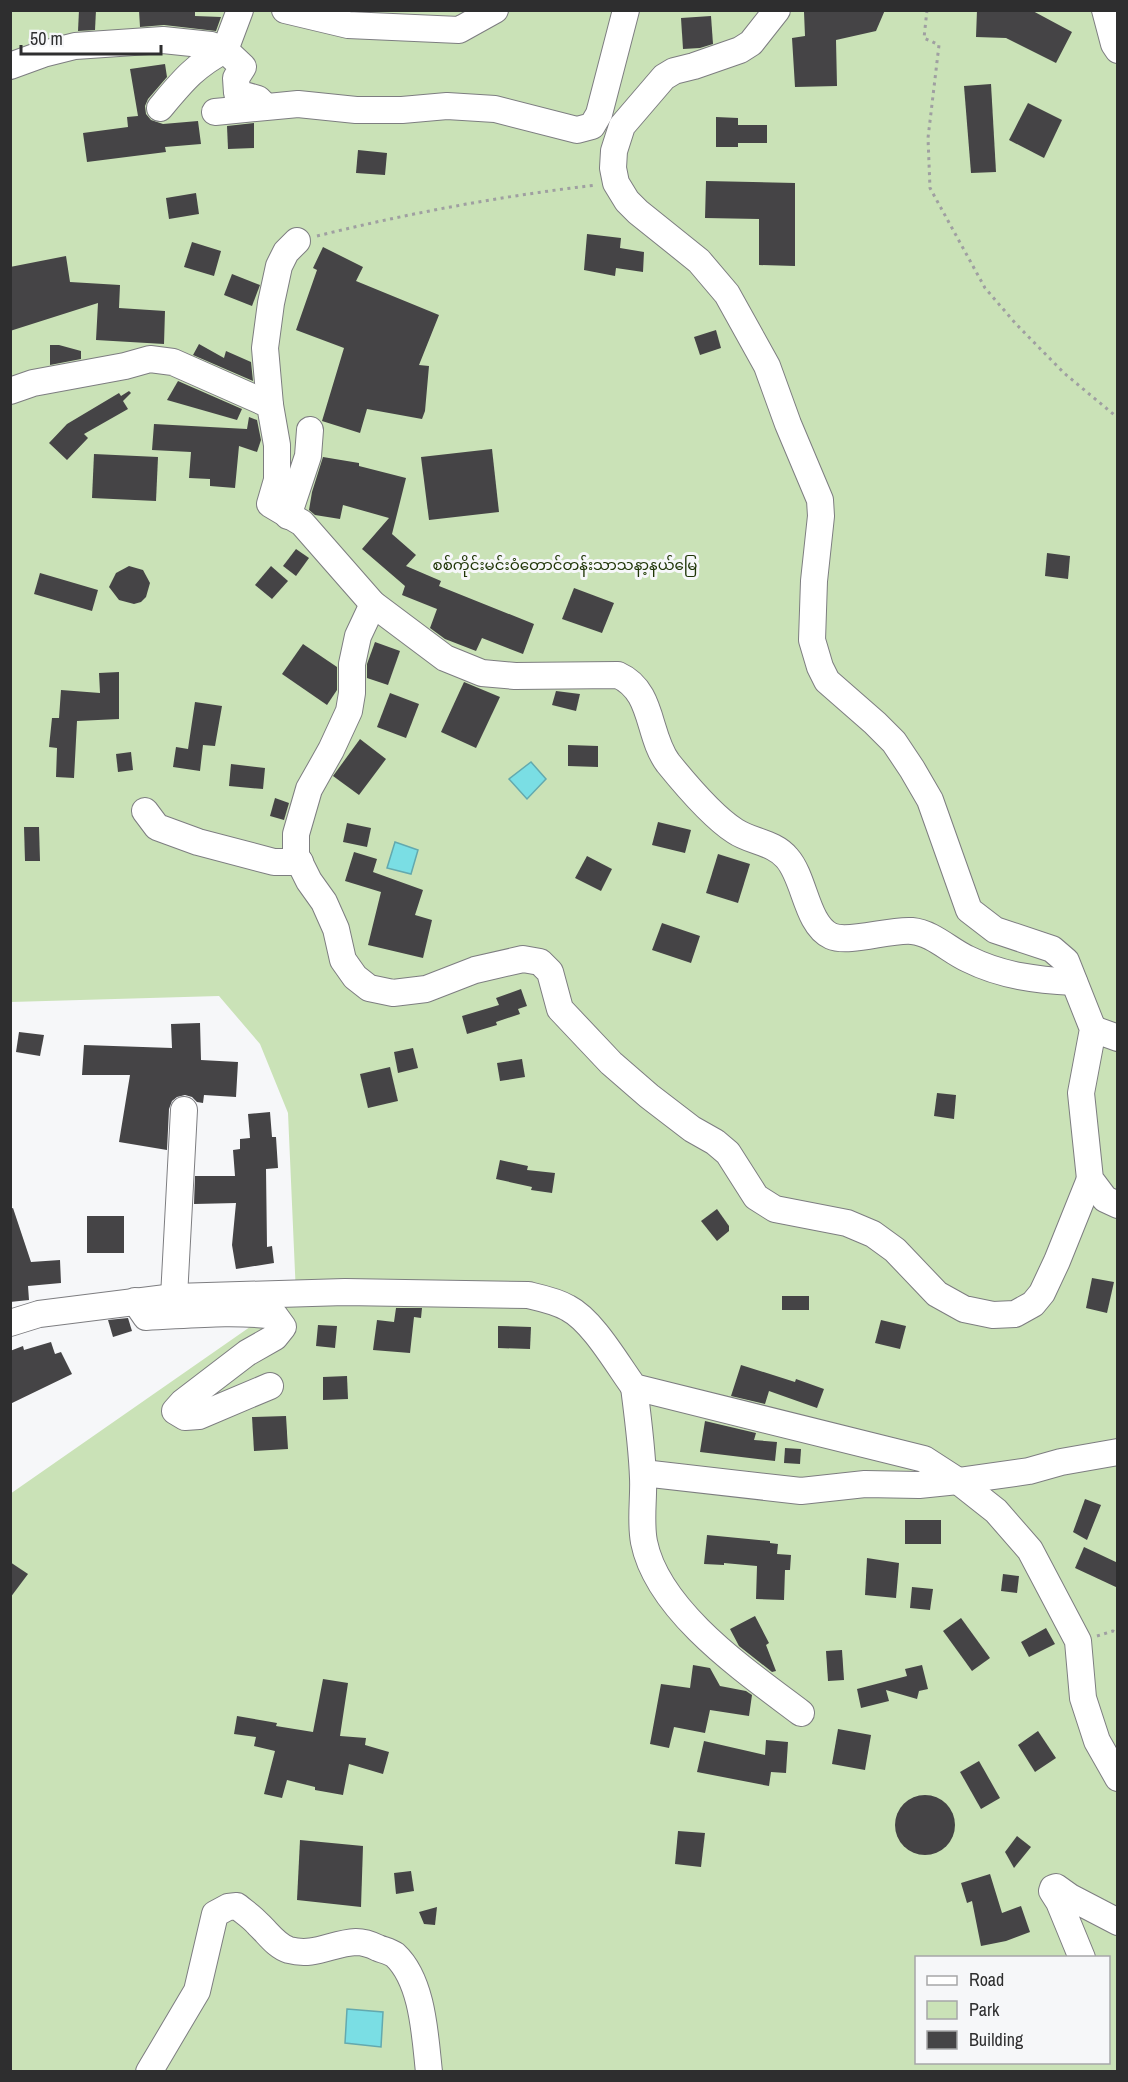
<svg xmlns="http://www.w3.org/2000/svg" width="1128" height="2082" font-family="'Archivo Narrow','Noto Sans Myanmar',sans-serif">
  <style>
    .green { fill: #cae2b7; fill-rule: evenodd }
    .water { fill: #7adee4; stroke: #63a9ae; stroke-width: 1.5 }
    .building { fill: #454446 }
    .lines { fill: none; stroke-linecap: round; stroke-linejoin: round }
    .minor-casing { stroke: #7d7d80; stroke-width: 28 }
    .path { stroke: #9f9fa1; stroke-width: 3; stroke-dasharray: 3 4.5; stroke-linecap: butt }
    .minor { stroke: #fff; stroke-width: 26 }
    .labels { text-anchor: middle; stroke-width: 6; stroke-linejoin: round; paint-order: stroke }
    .park-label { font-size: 15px; fill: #203607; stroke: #f6f7f9 }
  </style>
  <rect width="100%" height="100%" fill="#f6f7f9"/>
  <path class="green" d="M11,11H1117V2071H11L10,1494L296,1295L288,1113L260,1044L219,996L11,1002ZM916,1958H1108V2062H916Z"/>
  <g class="water">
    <path d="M531,762L546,779L527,799L509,779Z"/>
    <path d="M395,842L418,850L411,874L387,868Z"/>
    <path d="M347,2009L383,2012L381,2047L345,2043Z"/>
  </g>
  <g class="building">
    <path d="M79,10H96L95,30L78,31Z"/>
    <path d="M139,10H195V16L221,17L216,31L164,25L140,27Z"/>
    <path d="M826,10H885L876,31L836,40L837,86L795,87L792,38L805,36L804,12Z"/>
    <path d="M977,10H1031L1072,32L1056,63L1006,38L976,37Z"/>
    <path d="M711,16L713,44L700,48L683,49L681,18Z"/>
    <path d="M165,64L167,77L148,99L145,106L146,114L151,120L163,124L198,121L201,144L165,147L166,152L87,162L83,133L128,127L127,117L138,116L130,69Z"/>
    <path d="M991,84L996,172L971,173L964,86Z"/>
    <path d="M1028,103L1062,120L1044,158L1009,140Z"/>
    <path d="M716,117L738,118V125H767V143H738V147H716Z"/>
    <path d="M254,123V148L228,149L227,126Z"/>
    <path d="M358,150L387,153L385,175L356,173Z"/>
    <path d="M706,181L795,183V266L759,265V219L705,218Z"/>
    <path d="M196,193L199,214L169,219L166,198Z"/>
    <path d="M587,234L621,238L620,248L644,252L643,272L616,268L615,276L584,270Z"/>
    <path d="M192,242L221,251L214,276L184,267Z"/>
    <path d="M323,247L363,267L356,281L439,315L419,365L429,366L425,411L422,419L367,409L360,433L322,421L344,348L296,330L317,270L313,268Z"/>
    <path d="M66,256L70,282L120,285L119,308L165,311L164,344L96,340L98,303L10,331V267Z"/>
    <path d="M232,274L260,285L252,306L224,295Z"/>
    <path d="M716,330L721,348L700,355L694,337Z"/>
    <path d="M199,344L224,358L226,351L251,362L253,381L193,355Z"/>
    <path d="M50,345H59L81,351V359L50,365Z"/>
    <path d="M178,381L242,409L237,420L167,400Z"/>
    <path d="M129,391L131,393L123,401L128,409L84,434L88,438L67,460L49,443L67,424L119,393L121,396Z"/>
    <path d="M249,417L257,420L261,440L257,452L239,446L235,488L210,486V479L189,478L191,452L152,450L154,424L247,429Z"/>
    <path d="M492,449L499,512L429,520L421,457Z"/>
    <path d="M94,454L158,457L156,501L92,498Z"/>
    <path d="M323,457L359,463V466L406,478L392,534L416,555L406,566L441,581L439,586L534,624L523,654L482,638L476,651L445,639L430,628L437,609L402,595L405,586L362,549L389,518L343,505L340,519L315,515L309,510L312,492Z"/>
    <path d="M296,549L309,558L296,576L283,566Z"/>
    <path d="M1047,553L1070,556L1068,579L1045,576Z"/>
    <path d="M129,566L143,570L150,583L146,597L141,602L134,604L119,600L109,587L116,573Z"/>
    <path d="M271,566L288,581L272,599L255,585Z"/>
    <path d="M40,573L98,590L92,611L34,594Z"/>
    <path d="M574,588L614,603L602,633L562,619Z"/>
    <path d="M375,642L400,651L388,685L367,678V664Z"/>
    <path d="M303,644L337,667V690L327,705L282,674Z"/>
    <path d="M119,672V719L77,721L74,778L56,777L57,748L49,747L52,718H59L61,690L100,693L99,673Z"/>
    <path d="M464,682L500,697L476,748L441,732Z"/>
    <path d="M556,691L580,694L576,711L552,705Z"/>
    <path d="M390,693L419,704L406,738L377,727Z"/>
    <path d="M195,702L222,706L215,746L203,745L200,771L173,767L176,747L188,749Z"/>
    <path d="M360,739L386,759L359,795L333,776Z"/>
    <path d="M568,745L598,746V767L568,766Z"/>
    <path d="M131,752L133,770L118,772L116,754Z"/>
    <path d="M231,764L265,768L263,789L229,786Z"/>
    <path d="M275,798L289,803L284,820L270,816Z"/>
    <path d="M658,822L691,830L685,853L652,845Z"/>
    <path d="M347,823L371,828L367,847L343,842Z"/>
    <path d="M24,827H39L40,861H25Z"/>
    <path d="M354,852L377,859L373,872L423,890L415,915L432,920L423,958L368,945L381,892L345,881Z"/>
    <path d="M718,854L750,864L738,903L706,893Z"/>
    <path d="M587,856L612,869L601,891L575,878Z"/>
    <path d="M662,923L700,936L691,963L652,950Z"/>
    <path d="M521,989L527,1006L518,1009L520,1014L496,1022L497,1025L467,1034L462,1016L499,1005L496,998Z"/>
    <path d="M200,1023L201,1060L238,1062L236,1097L204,1095L203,1103L197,1102L192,1097L185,1095L177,1097L172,1101L169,1109L167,1150L119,1142L130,1075H82L84,1045L172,1048L171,1024Z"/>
    <path d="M19,1032L44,1035L40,1056L16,1052Z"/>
    <path d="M413,1048L418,1068L398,1073L394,1052Z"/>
    <path d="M522,1059L525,1077L500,1081L497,1063Z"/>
    <path d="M390,1067L398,1101L368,1108L360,1074Z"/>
    <path d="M937,1093L956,1095L954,1119L934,1116Z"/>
    <path d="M270,1112L272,1137H276L278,1168L266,1169L267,1247L272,1246L274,1263L236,1269L232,1245L236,1203L194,1204L195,1176H235L233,1150L240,1149V1139L250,1138L248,1114Z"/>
    <path d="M500,1160L528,1166L527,1170L555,1173L552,1193L531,1190L532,1187L496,1179Z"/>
    <path d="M13,1208L31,1262L60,1260L61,1283L28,1286L29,1300L10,1302V1209Z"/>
    <path d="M717,1209L729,1226V1231L717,1241L701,1221Z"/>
    <rect x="87" y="1216" width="37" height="37"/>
    <path d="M1092,1278L1114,1282L1107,1313L1086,1308Z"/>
    <rect x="782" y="1296" width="27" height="14"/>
    <path d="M396,1308H422L421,1318L414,1317L410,1353L373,1350L377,1320L394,1322Z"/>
    <path d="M128,1318L132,1331L113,1337L108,1320Z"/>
    <path d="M881,1320L906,1326L900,1349L875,1343Z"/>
    <path d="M318,1325L337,1326L335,1348L316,1346Z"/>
    <path d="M498,1326L531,1327L530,1349L498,1348Z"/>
    <path d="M51,1342L55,1354L61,1352L72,1374L10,1404V1351L23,1346L24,1350Z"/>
    <path d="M741,1365L795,1382L796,1379L824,1389L817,1408L769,1391L765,1404L731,1396Z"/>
    <path d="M347,1376L348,1399L323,1400V1377Z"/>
    <path d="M286,1416L288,1449L254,1451L252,1417Z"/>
    <path d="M705,1421L756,1433L754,1440L777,1442L775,1461L700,1452Z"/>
    <path d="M785,1448L801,1449L800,1464L784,1463Z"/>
    <path d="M1085,1499L1101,1505L1087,1540L1073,1532Z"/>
    <rect x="905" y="1520" width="36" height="24"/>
    <path d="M707,1535L770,1541V1543L778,1544L777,1554L791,1555L790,1570H785L784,1600L756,1599L757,1566L724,1563V1565L704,1564Z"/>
    <path d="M1084,1547L1118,1563V1588L1075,1568Z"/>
    <path d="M867,1558L899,1563L896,1598L865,1595Z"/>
    <path d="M10,1562L28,1574L10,1598Z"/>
    <path d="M1003,1574L1019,1576L1017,1593L1001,1591Z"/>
    <path d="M912,1587L933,1589L930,1610L910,1608Z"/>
    <path d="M755,1616L769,1643L766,1645L776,1671L772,1672L739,1646L730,1629Z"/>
    <path d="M961,1618L990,1658L972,1671L943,1631Z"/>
    <path d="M1046,1628L1055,1644L1029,1657L1021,1642Z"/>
    <path d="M842,1650L844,1680L828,1681L826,1651Z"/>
    <path d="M693,1665L710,1668L720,1686L746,1691L752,1695L749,1716L710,1710L705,1733L674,1727L669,1748L650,1744L661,1684L690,1688Z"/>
    <path d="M922,1665L928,1689L919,1691L917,1699L886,1690L889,1701L861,1708L857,1689L907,1676L905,1669Z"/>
    <path d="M323,1679L348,1683L340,1736L366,1738L365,1745L389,1752L383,1774L349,1764L343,1795L315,1790V1787L287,1780L282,1798L264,1794L275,1751L254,1746L256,1737L234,1734L237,1716L277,1723L276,1726L313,1732Z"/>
    <path d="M838,1729L871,1735L865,1770L832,1764Z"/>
    <path d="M1038,1731L1056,1758L1035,1772L1018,1745Z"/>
    <path d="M766,1740L788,1742L786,1773L771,1772L769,1786L697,1772L704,1741L765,1755Z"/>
    <path d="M979,1761L1000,1798L981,1809L960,1772Z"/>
    <circle cx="925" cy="1825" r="30"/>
    <path d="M678,1831L705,1833L701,1867L675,1864Z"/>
    <path d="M1017,1836L1031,1847L1014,1868L1005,1852Z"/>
    <path d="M300,1840L363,1846L361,1907L297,1900Z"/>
    <path d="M411,1871L414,1891L396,1894L394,1873Z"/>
    <path d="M990,1874L1002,1913L1021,1906L1030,1932L1006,1941L981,1946L972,1901L967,1903L961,1883Z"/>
    <path d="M437,1907L435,1925L424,1924L419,1912Z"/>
  </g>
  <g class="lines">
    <g class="minor-casing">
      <g id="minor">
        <path d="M285,10L348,25L459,30L495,10"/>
        <path d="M777,10L751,43L740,50L694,66L674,71L664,77L622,126L614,151L613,168L616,183L627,201L638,212L699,261L727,294L767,366L788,424L820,500L821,516L814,581L812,640L820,667L827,681L875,723L894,742L912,769L930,800L969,910L995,930L1052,949L1066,961L1093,1029L1081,1093L1090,1179L1105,1199L1118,1205"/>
        <path d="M1105,10L1114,44L1118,50"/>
        <path d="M10,66L43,54L75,46L163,40L211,45L225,50L243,67L236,78L237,93L258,99L265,106"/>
        <path d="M160,108C181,83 195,65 225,50L240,10"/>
        <path d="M215,112L298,104L356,110H402L447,106L495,109L577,130L592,126L599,114L626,10"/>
        <path d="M10,391L33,383L125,366L150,359L173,362L270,405L277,445V480L270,504L302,523L373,604L445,658L482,673L515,676L618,675C654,691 647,735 668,763C685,784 713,817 735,831C751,842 774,842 787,858C805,878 806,924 831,936C849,944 889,929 912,931C933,933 950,951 968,959C1002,976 1037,980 1074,982"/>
        <path d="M270,405L265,348L271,303L279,266L286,252L297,241"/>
        <path d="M288,516L308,456L310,430"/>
        <path d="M373,604L358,636L352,664V693L349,711L331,750L309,789L296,834V855L309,881L324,902L336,929L343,960L355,977L369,988L393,993L426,989L475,970L523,959L540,962L550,972L560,1009L611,1063L649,1096L692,1129L715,1142L728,1153L756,1197L775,1209L847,1223L873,1234L895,1250L937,1294L964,1309L993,1315L1015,1314L1033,1304L1042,1293L1057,1261L1090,1179"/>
        <path d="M145,811L157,827L198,842L274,862H300"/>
        <path d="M1093,1029L1118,1038"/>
        <path d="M174,1297L184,1110"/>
        <path d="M135,1301L146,1317C190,1315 232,1310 275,1316L283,1327L275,1337L247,1353L183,1402L175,1411L185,1417L199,1416L270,1386"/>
        <path d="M10,1323L39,1314L174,1297L345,1292L528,1295C541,1298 556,1301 568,1308C593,1321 617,1364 634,1387L924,1459L958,1481L996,1511L1030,1550L1078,1641L1083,1698L1097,1741L1118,1778"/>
        <path d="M634,1387C638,1418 642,1448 643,1478C644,1499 640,1521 644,1542C658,1612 747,1672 801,1713"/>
        <path d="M643,1473L801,1491L865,1484L919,1485L958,1481L1029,1471L1061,1462L1118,1452"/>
        <path d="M1082,1958L1059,1902L1052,1891L1053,1888L1056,1887L1070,1897L1118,1922"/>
        <path d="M149,2072L197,1991L215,1914L228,1907L237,1906C244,1912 252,1917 258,1924C268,1933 276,1946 289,1950C315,1957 332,1943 356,1942C364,1942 372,1945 378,1948C383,1950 391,1952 395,1955C423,1981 425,2036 429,2072"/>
      </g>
    </g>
    <g class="path">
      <path d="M927,10L924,38L939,45L928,138L930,188L985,288L1016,324L1064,373L1118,418"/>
      <path d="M317,236C409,213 502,196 596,185"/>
      <path d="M1097,1636L1113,1631L1118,1634"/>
    </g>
    <use href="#minor" class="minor"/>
  </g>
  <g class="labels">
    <g class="park-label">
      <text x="565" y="570">စစ်ကိုင်းမင်းဝံတောင်တန်းသာသနာ့နယ်မြေ</text>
    </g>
  </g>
  <rect width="1128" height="2082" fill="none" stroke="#2e2e2f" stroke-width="24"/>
  <rect x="915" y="1956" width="195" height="108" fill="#f6f7f9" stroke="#a6a7a8" stroke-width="1.5"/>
  <rect x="927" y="1976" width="30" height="9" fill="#ffffff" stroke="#a6a7a8" stroke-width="1.5"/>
  <text x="969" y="1986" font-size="18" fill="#2e2e2f">Road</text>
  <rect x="927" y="2001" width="30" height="18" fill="#cae2b7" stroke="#a6a7a8" stroke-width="1.5"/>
  <text x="969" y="2016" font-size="18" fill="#2e2e2f">Park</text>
  <rect x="927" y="2031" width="30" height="18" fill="#454446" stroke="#a6a7a8" stroke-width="1.5"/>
  <text x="969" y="2046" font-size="18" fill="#2e2e2f">Building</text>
  <path d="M21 45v9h140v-9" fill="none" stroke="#2e2e2f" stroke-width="3"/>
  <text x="30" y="45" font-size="18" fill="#2e2e2f" stroke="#f6f7f9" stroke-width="4.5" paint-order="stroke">50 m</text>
</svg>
